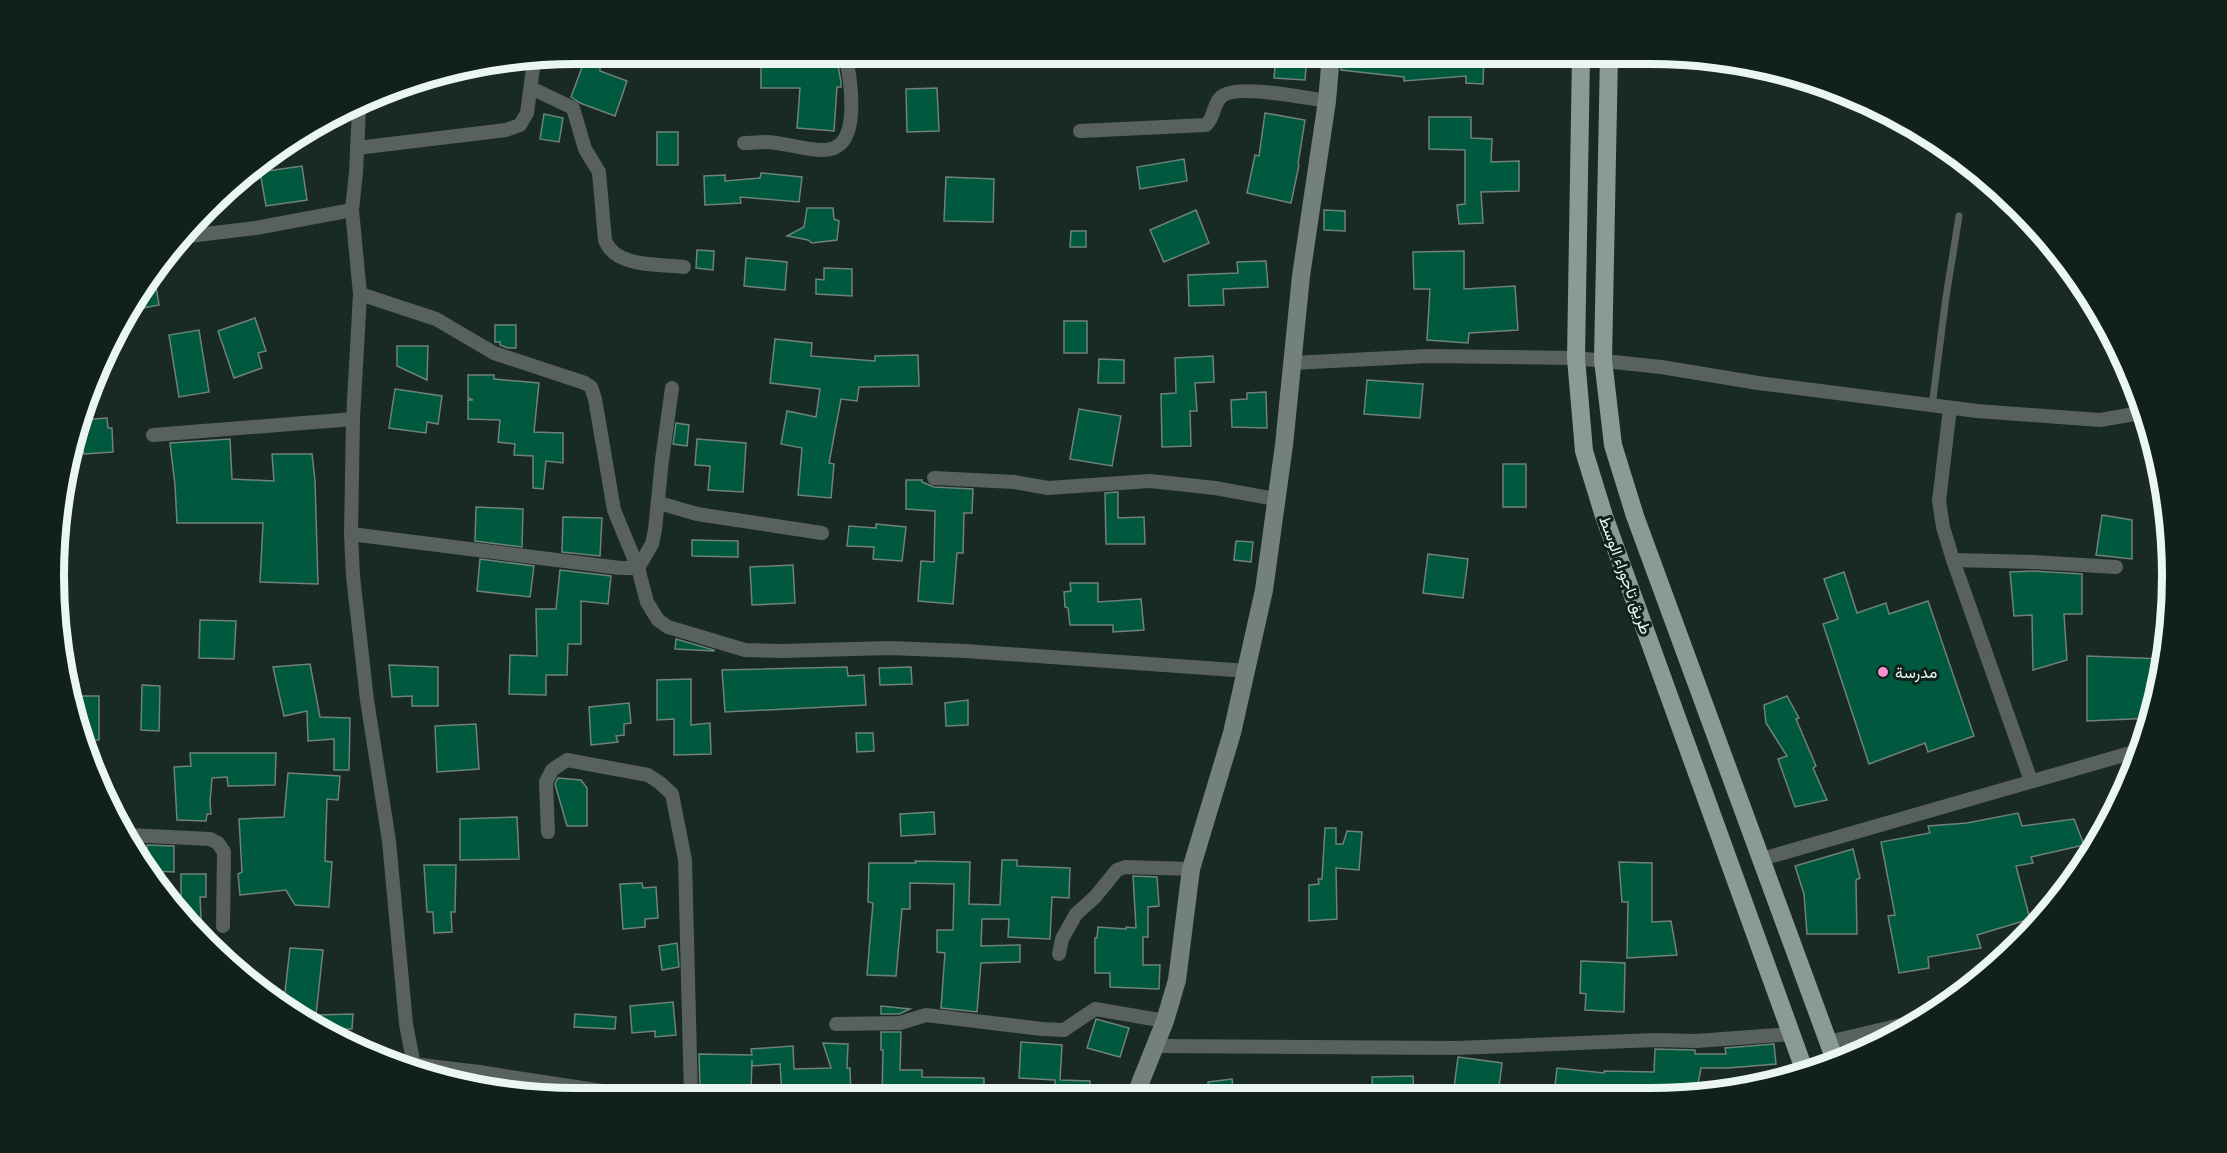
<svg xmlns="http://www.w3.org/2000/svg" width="2227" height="1153" font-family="'Noto Sans',Vazirmatn,sans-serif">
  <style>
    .building { fill: #00593f; stroke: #6e8279; stroke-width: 1.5 }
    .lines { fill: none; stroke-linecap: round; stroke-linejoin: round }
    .lane { stroke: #58615d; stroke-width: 7 }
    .street { stroke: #58615d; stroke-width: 14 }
    .secondary { stroke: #74817b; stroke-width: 18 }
    .primary { stroke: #8a9b93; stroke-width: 18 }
    .poi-dot { fill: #f491d4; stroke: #10211a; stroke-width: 2 }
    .labels { text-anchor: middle; stroke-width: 6; stroke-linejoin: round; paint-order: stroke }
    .street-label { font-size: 16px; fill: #ebf6f1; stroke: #10211a }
    .poi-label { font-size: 16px; fill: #ebf6f1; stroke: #10211a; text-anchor: start }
    .rim { fill: none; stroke: #ebf6f1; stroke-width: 8 }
  </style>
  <rect width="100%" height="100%" fill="#192a23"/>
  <g class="building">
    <path d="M587,54H600V71L627,81L615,116L580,103L571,97Z"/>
    <path d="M761,54H836L841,82V87H837L834,131L797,128L800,88H761Z"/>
    <path d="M1276,55H1307L1305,80L1274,78Z"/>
    <path d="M1343,55H1449V57L1484,58L1483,84L1466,83V76L1404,81V77L1341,70Z"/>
    <path d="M937,88L939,131L907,132L906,89Z"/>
    <path d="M1265,113L1305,120L1298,164L1299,165L1291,203L1247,193L1255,155L1259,156Z"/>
    <path d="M544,114L563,118L559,142L540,139Z"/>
    <path d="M1429,117H1471V138L1492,139L1491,162L1519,161V191L1481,192L1483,223L1459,224L1457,205L1465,204V150L1429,149Z"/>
    <rect x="657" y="132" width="21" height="33"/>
    <path d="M1184,159L1187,181L1140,189L1137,167Z"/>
    <path d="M302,166L307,200L266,206L260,172Z"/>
    <path d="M761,173L802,177L799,202L740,197L741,203L705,205L704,176L725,175V181L760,178Z"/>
    <path d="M946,177L994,179L993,222L944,221Z"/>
    <path d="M807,208H833L834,219L839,221L837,240L812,243L808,240L787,236L804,227Z"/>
    <path d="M1196,210L1209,243L1164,262L1150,230Z"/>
    <path d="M1324,210L1345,211V231L1324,230Z"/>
    <path d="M1071,231H1086V247H1070Z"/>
    <path d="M697,250L714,251L713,270L696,268Z"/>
    <path d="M1464,251V289L1515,286L1518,330L1469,333L1468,343L1427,340L1430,289H1414L1413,252Z"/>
    <path d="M746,258L787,262L785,290L744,286Z"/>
    <path d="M1266,261L1268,287L1223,289L1224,305L1189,306L1188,275L1238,273L1237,262Z"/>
    <path d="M824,268L852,269V296L816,294V279L824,280Z"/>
    <path d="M156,287L159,305L143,308L140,290Z"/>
    <path d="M255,318L266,351L258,353L262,368L234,378L218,331Z"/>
    <rect x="1064" y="321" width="23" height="32"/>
    <path d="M495,325H516V348H508L500,345V342H495Z"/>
    <path d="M199,330L209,392L179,397L169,335Z"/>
    <path d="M775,339L812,343L811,356L875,361V356L918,355L919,386L859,387L857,401L841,399L829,463L834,464L831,498L798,495L802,448L781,444L787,411L816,417L820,389L770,383Z"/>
    <path d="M397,346H428L427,380L397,366Z"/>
    <path d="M1213,356L1214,382L1195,383L1197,411H1190L1191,446L1162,447L1161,394L1176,393L1175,358Z"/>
    <path d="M1099,359L1124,360V383H1098Z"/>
    <path d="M468,375H494V379L539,383L534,432L563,433V463L546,461L543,489L533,488V456L514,455L515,444L498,442L500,420L468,419V400H473L468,398Z"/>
    <path d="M1367,380L1423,384L1420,418L1364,414Z"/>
    <path d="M395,389L442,396L438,424L427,422L426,433L389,428Z"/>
    <path d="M1266,392L1267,428L1232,427L1231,400L1247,399V393Z"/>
    <path d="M1079,409L1121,416L1112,466L1070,459Z"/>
    <path d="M107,418L108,428H112L113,452L84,454L83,450L71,452L81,420Z"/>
    <path d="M676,423L689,425L687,446L673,444Z"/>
    <path d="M230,439L232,479L274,481L272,454H312L315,480L318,584L260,582L263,523H177L175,485L170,443Z"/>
    <path d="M697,439L746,443L743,492L708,490L710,466L695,465Z"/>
    <rect x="1503" y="464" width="23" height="43"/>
    <path d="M906,480H922V482L934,487L973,489L972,513H964L963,553H957L953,604L918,601L921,561L934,562L935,511L906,509Z"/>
    <path d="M1118,492V518L1144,517L1145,544H1106L1105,493Z"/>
    <path d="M476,507L523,509L522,547L475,541Z"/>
    <path d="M2102,515L2132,520V559L2096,555Z"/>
    <path d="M563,517L602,518L600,556L562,552Z"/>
    <path d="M876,524L906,527L902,561L873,559L874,547L847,546L849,526L876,528Z"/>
    <path d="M692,540L738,541V557L692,556Z"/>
    <path d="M1236,541L1253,542L1251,562L1234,560Z"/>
    <path d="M1428,554L1468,559L1463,598L1423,593Z"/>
    <path d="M480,559L534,566L530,597L477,591Z"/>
    <path d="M793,565L795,603L752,605L750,567Z"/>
    <path d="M560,570L611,576L608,604L581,601V644H568L567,675H546V695L509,694L510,655L537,656L536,609H556Z"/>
    <path d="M2033,571L2082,574V614H2064L2067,660L2033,670L2032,615L2014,616L2010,572Z"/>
    <path d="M1844,572L1857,613L1886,603L1889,614L1928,601L1974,736L1928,752L1925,743L1869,764L1823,624L1838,619L1824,579Z"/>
    <path d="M1070,583H1098V602L1141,599L1144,630L1113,632V625H1070L1068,608L1065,607L1064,592L1071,591Z"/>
    <path d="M200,620L236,621L234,659L199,658Z"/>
    <path d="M676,639L714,650V651L675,649Z"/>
    <path d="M2087,656L2164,659L2153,718L2087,721Z"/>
    <path d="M310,664L320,717L350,718L349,770H334V739L308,741L307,711L284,716L273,667Z"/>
    <path d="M389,665L438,667V706H412V696L392,697Z"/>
    <path d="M847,667L848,676L864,675L866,705L725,712L722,670Z"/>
    <path d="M911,667L912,684L880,685L879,668Z"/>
    <path d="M691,679V725L710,723L711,754L674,755V719L657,720V680Z"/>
    <path d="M142,685L160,686L159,731L141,730Z"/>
    <path d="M74,696H99V740H87Z"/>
    <path d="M1787,696L1799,718L1796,719L1816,766L1813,768L1827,800L1795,807L1778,759L1787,756L1766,723L1764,705Z"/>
    <path d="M968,700V725L946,726L945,703Z"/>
    <path d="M629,703L631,723L624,724V735L616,736L618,742L591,745L589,707Z"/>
    <path d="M476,724L479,769L437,772L435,726Z"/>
    <path d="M856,733H873L874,751L857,752Z"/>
    <path d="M190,753H276L275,785L228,786L227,777L212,778L210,802L211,814H207L206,821L177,820L174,767L191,766Z"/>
    <path d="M288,773L340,776L338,800L327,799L325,861L332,862L329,907L295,905L286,890L240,895L238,874L242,872L239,819L284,817Z"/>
    <path d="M558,778L581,780L587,788V826H567L555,784Z"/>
    <path d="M934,812L935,834L901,836L900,814Z"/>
    <path d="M2018,813L2022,826L2074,819L2084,845L2031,857L2033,863L2016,866L2030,919L1977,935L1981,948L1928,957L1929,968L1899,973L1888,916L1895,915L1881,842L1930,833L1928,826L1967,823Z"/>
    <path d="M517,817L519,859L460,860V819Z"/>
    <path d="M1325,828H1336V844H1343L1347,831L1362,832L1359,870L1336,868L1337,919L1309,921V885L1319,884L1318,879H1322Z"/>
    <path d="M147,845L174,846V872L153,871L137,848H147Z"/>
    <path d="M1853,849L1860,878L1856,880L1857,934H1807L1804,894L1795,866Z"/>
    <path d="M1002,860H1017V866L1070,868L1069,898L1052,897L1050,939L1008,937L1009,919H982L981,946L1020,945V962L981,963L977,1012L941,1008L945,953L937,952V930H953L954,884L910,883V909H902L896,976L867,975L873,903L868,902L869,863H916L915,861L970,862L969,904L1000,905Z"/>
    <path d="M1619,862L1652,863V922L1671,921L1677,955L1627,958L1628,902H1622Z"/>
    <path d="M424,865H456L455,912H451L452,932L434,933L433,912H427Z"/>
    <path d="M181,874H206V897H200L202,939L181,909Z"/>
    <path d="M1133,876L1157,877L1159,906L1148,907V937H1143V965H1160L1159,989L1110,987V973H1095V938H1097L1098,927L1126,929V927L1136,928Z"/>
    <path d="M642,883L643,888L656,887L658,918L645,919V927L623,929L620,884Z"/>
    <path d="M677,943L679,967L662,970L659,946Z"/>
    <path d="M290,948L323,950L316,1015L353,1014L352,1029H324L284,1001Z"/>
    <path d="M1581,961L1625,963L1624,1012L1585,1010L1586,994L1580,993Z"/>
    <path d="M673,1002L676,1035L655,1037V1031L632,1033L630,1006Z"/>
    <path d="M881,1006L910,1009L899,1014H881Z"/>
    <path d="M575,1014L616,1017L615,1029L574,1027Z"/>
    <path d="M1096,1019L1129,1028L1120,1057L1087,1048Z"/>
    <path d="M881,1032H901L900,1070H922V1077L984,1078V1097H882L883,1050H881Z"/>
    <path d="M1021,1042L1062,1045L1060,1080L1090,1081V1096H1056L1055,1080L1019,1078Z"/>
    <path d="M823,1043L848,1044L847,1068H850L851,1097H807V1093L782,1094L780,1064L752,1066V1060L751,1091L700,1090L699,1054L752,1055L751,1049L793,1046L794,1069L831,1068Z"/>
    <path d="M1774,1044L1776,1064L1728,1068H1701L1696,1095H1554L1557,1068L1604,1073V1071L1654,1072L1655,1049L1695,1050V1054H1726L1725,1048Z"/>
    <path d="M1458,1057L1502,1063L1498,1095H1453Z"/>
    <path d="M1413,1076L1414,1095H1373L1372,1077Z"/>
    <path d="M1232,1079L1234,1096H1209L1208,1082Z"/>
  </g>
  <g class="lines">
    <path class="lane" d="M1932,406L1946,297L1959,216"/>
    <g class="street">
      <path d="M531,88L573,108L585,149L599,172L605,240C615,268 659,264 684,267"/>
      <path d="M359,108L356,173L352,210L360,294L353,419L351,534L353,576L367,700L389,841L406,1024L415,1071"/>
      <path d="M1080,131L1206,125C1215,117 1213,104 1221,97C1235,83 1306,98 1327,101"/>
      <path d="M744,143C751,143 759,142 767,142C785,142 821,156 836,147C860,135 850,75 845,54"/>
      <path d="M357,148L506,130L520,125L527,113L534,61"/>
      <path d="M189,236L256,228L352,210"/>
      <path d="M360,294L436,319L494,353L585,383L591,387L595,399L614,510L638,568L647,602L658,620L668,627L745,650L783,651L890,648L965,651L1248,671"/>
      <path d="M1293,363L1428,356L1576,358L1661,367L1758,383L1977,411L2100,420L2146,412"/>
      <path d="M1950,408L1939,501L1943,527L1953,560L2031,781"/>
      <path d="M153,435L353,419"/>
      <path d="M934,478L1014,482L1048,488L1150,481L1215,488L1276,499"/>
      <path d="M659,503L697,514L822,533"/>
      <path d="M351,534L620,568H638"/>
      <path d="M1953,560L2033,562L2116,567"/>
      <path d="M638,568L652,544L655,530L662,460L672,388"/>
      <path d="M548,832L546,782L552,770L567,760L648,775L660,783L672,794L685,860L691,1097"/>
      <path d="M127,835L210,839L218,843L224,852L223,926"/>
      <path d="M1762,859L2141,750"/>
      <path d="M1059,954L1062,939L1076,914L1095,897L1117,870L1125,867L1191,869"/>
      <path d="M836,1024L900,1023L926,1015L1042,1029L1064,1030L1095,1009L1165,1021"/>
      <path d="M1828,1042L1914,1022"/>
      <path d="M1156,1046L1456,1048L1655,1040L1696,1041L1792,1034"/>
      <path d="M395,1064H413L479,1072L648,1098"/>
    </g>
    <path class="secondary" d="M1135,1096L1165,1021L1177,980L1191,869L1232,733L1264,590L1284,445L1301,276L1327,101L1331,55"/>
    <g class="primary">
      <path d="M1581,55L1576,358L1584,451L1604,516L1805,1072"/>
      <path d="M1609,55L1603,360L1613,445L1635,516L1836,1063"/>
    </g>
  </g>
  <circle class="poi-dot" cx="1883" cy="672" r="6"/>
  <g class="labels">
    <g class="street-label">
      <text transform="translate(1626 575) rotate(70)" y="6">طريق تاجوراء الوسط</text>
    </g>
    <g class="poi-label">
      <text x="1895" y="678">مدرسة</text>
    </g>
  </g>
  <path d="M0 0H2227V1153H0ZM576 64H1650A512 512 0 0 1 2162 576V576A512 512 0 0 1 1650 1088H576A512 512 0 0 1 64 576V576A512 512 0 0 1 576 64Z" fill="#10211a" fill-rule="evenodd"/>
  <path class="rim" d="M576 64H1650A512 512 0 0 1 2162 576V576A512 512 0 0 1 1650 1088H576A512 512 0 0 1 64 576V576A512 512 0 0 1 576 64Z"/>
</svg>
